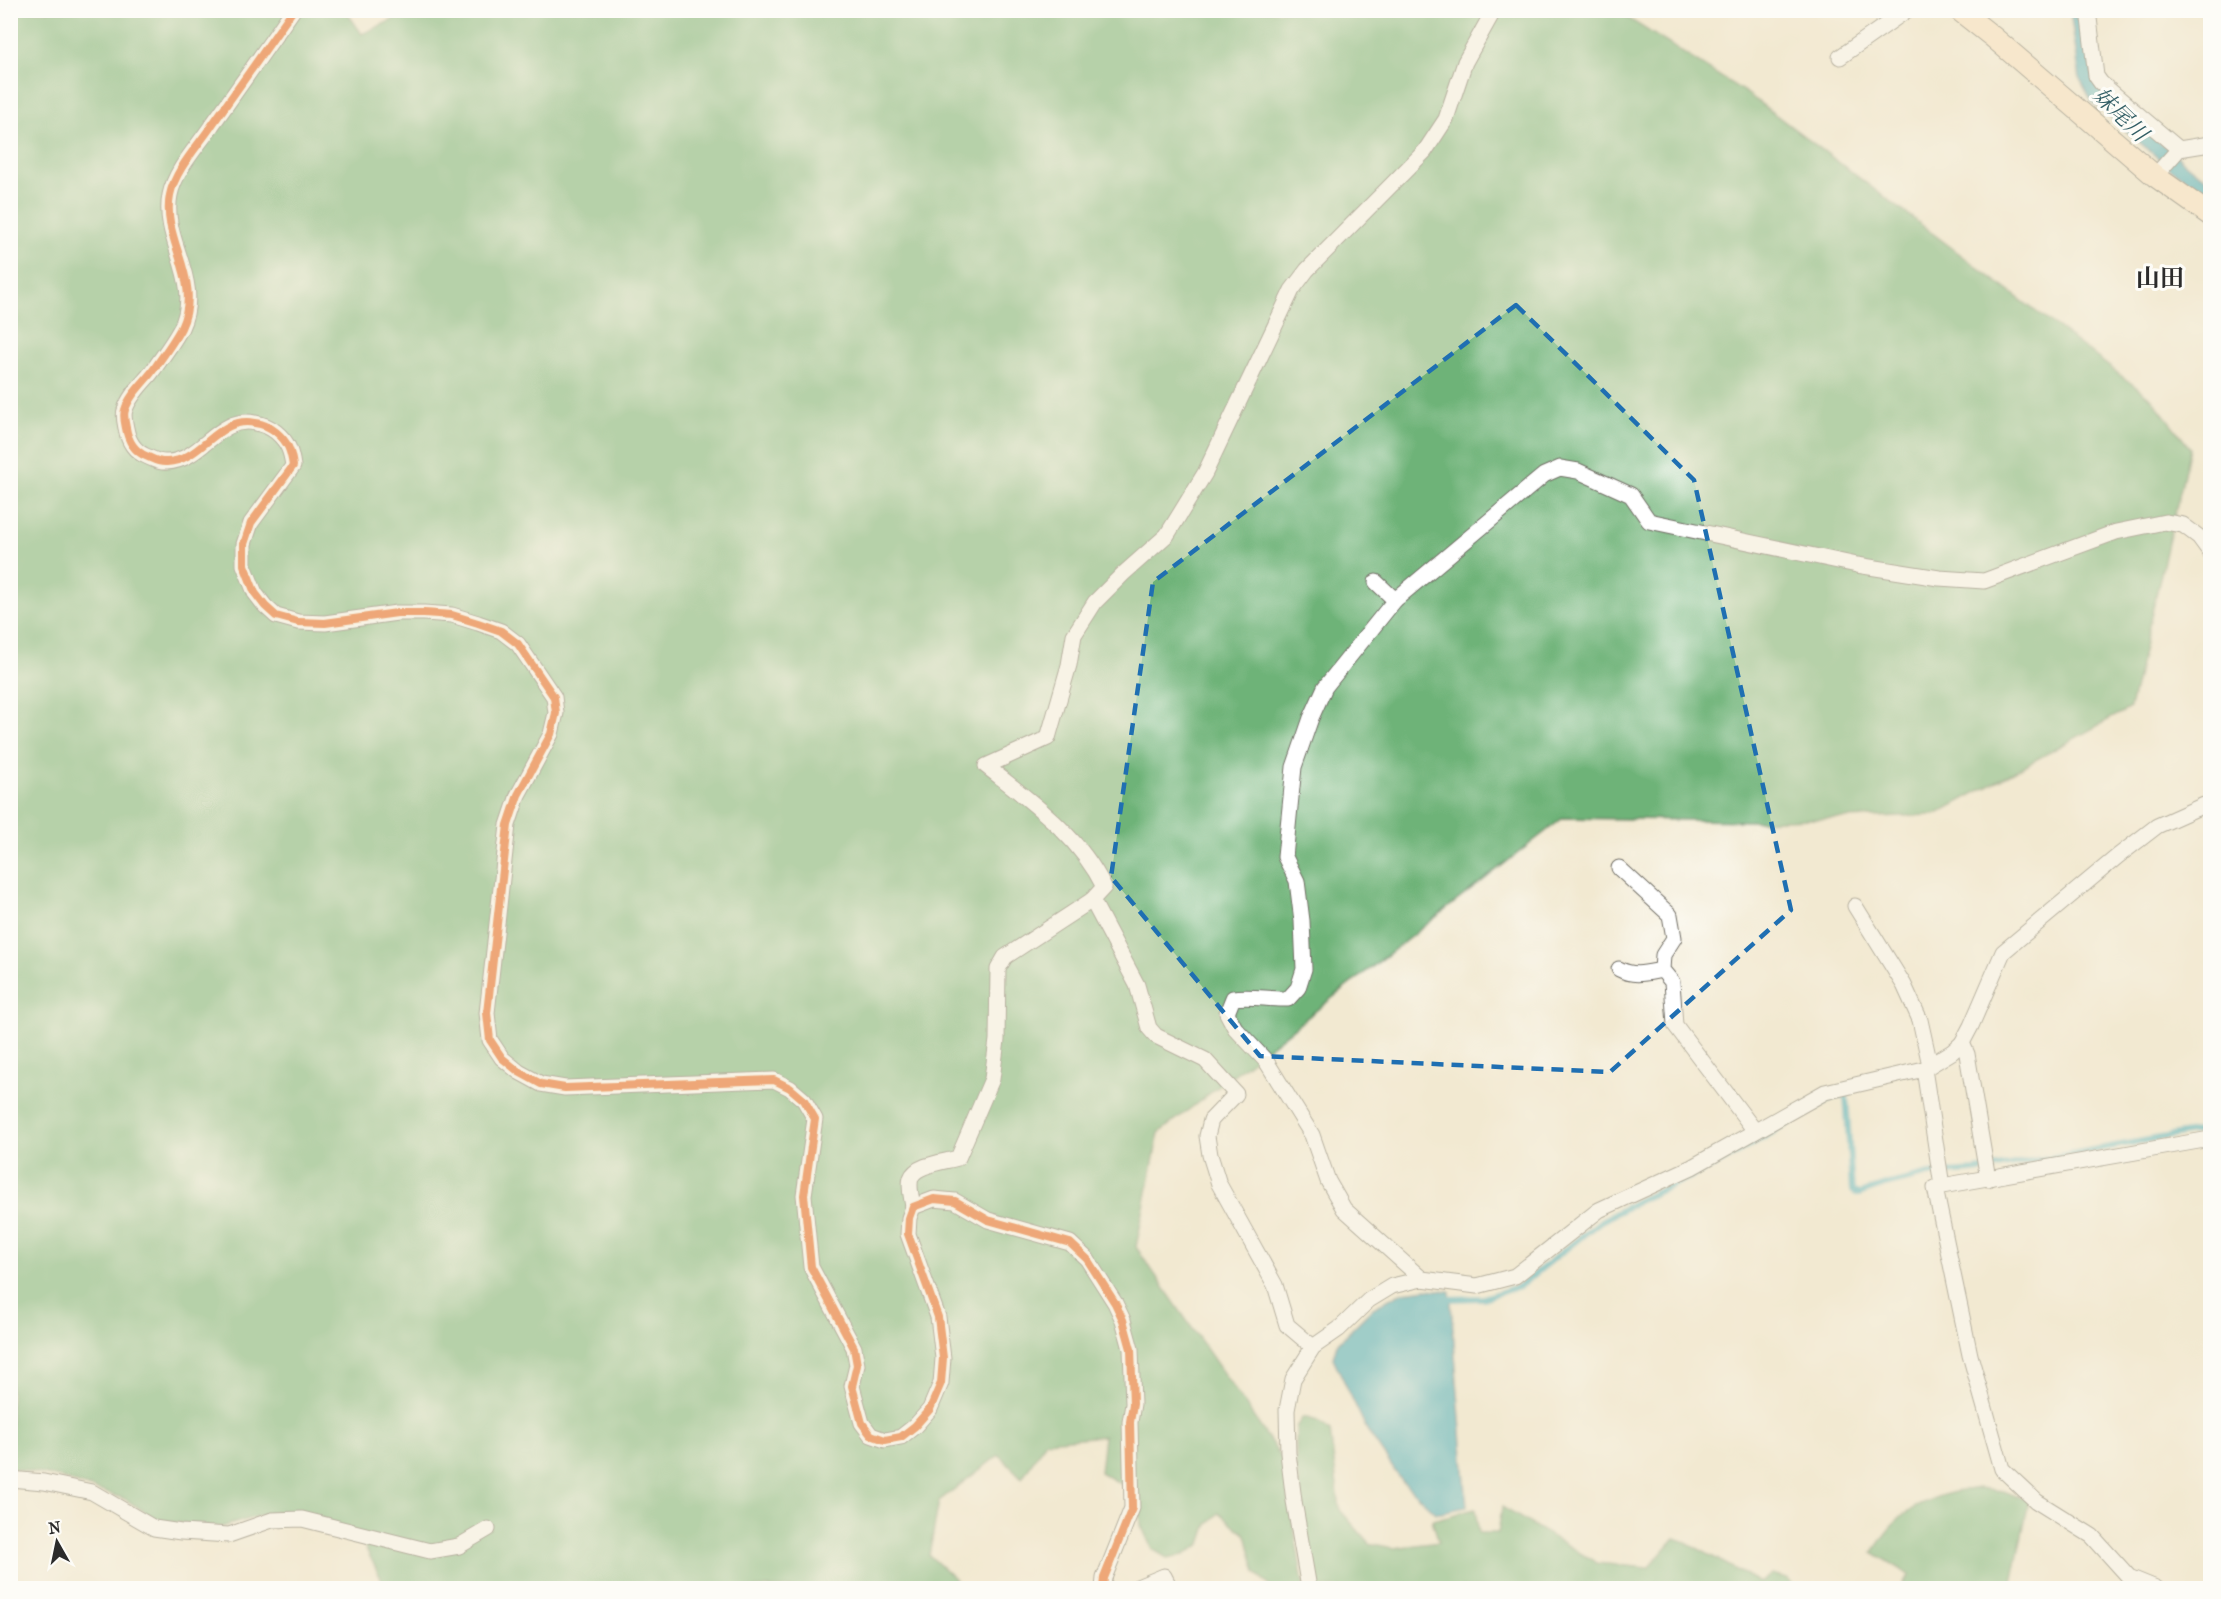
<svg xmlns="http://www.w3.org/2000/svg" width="2221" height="1599" font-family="'IM FELL French Canon','Noto Serif JP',serif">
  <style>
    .forest { fill: #6eb378; stroke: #4c6f52; stroke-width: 1.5 }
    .water { fill: #3daabc; stroke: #346a74; stroke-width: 1.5 }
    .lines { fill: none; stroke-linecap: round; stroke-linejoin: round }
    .stream { stroke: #3daabc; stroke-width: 6 }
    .minor-casing { stroke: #716e65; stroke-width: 17 }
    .secondary-casing { stroke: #716e65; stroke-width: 23 }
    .minor { stroke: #fff; stroke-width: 15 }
    .secondary { stroke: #fde5c5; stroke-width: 21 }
    .cycleway-casing { stroke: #fdfcf7; stroke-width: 11 }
    .cycleway { stroke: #e8590c; stroke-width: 8 }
    .marked { fill: none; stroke: #1f6fb2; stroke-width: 4.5; stroke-dasharray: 12 8; stroke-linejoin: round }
    .labels { text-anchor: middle; stroke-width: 6; stroke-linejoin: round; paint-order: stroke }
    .water-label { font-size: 22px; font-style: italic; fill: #325e65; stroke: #fdfcf7 }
    .quarter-label { font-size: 24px; font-weight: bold; fill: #2b2b2b; stroke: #fdfcf7 }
  </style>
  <rect width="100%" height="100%" fill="#fdfcf7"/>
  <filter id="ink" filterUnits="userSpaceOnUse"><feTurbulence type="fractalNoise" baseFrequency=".0167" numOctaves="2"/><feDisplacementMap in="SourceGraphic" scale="12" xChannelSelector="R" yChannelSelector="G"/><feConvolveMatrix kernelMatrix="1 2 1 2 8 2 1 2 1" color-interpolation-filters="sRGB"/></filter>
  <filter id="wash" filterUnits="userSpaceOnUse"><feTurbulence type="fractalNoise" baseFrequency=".008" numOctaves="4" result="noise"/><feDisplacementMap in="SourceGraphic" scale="24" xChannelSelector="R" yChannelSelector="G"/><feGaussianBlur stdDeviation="1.35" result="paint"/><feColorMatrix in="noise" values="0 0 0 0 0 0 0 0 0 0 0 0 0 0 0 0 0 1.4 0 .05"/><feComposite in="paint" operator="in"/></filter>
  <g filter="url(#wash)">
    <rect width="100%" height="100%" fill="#f2e9d1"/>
    <g class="forest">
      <path d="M414,10L1617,11L1748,94L2152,399L2190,448L2130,708L1935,815L1755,821L1563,818L1159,1133L1136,1247L1282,1458L1304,1588H1272L1256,1573L1246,1535L1219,1513L1208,1523L1201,1544L1184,1555L1167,1558L1152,1549L1141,1525L1139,1494L1100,1472L1104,1436L1046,1441L1022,1478L999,1455L939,1501L929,1555L956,1580L958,1588H414L384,1584L363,1543L276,1511L222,1527L159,1521L125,1499L57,1477L11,1468L10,11H346L362,34Z"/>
      <path d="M1303,1417L1318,1421L1330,1431L1340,1510L1369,1543L1393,1548L1439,1542L1432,1520L1475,1509L1479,1533H1498L1502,1507L1597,1563L1648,1568L1675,1538L1686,1542L1760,1583L1772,1574L1787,1578L1795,1588H1315L1296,1465V1427Z"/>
      <path d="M1979,1488L2004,1491L2029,1501L2011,1588H1900L1910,1575L1873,1552C1879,1543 1885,1533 1893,1525C1916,1500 1947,1492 1979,1488Z"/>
    </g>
    <g class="water">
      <path d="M2070,11H2083L2093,77L2160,142L2196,172L2210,181V196L2171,169L2093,103L2080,79Z"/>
      <path d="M1426,1289L1450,1291L1467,1507L1436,1513L1401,1480L1367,1430L1333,1358L1337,1344L1373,1308L1402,1292Z"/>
    </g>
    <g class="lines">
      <path class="stream" d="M1444,1299L1483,1298L1520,1286L1601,1221L1638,1201L1720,1163L1833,1097L1846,1095L1852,1191L1859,1194L1885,1185L1929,1174L1975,1171L2210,1129"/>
    </g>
  </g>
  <g filter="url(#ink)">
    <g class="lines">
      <g class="minor-casing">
        <g id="minor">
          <path d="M293,10C266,49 239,87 212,125C198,146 175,170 170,195C161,241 204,280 181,328C173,343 161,359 151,373C142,384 129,396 125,410C123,415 125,423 126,428C128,440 134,451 146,456C153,459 159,463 167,462C202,461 218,415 255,423C262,424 270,427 276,432C288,442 291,451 293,466L251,523L244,544V565L255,593L265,606L276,616L298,622L325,623L397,613H424L452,615L478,623L501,631L518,644L554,697L556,713L551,734L518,795L508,825L487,1013L490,1040L502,1058L519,1072L541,1084L565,1088L774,1080L790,1088L804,1100L815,1119L804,1195L811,1267L854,1348L857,1365L852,1386L862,1423L871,1435L885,1440L901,1437L915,1426L930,1409L941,1383L943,1358L938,1317L908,1234L909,1218L913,1207L934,1199L955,1201L988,1220L1070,1243L1087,1259L1115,1303L1123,1320L1131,1349L1133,1404L1130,1422L1132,1508L1104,1578L1103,1588"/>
          <path d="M2088,10L2096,76L2101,83L2179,149"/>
          <path d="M1840,57L1907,10"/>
          <path d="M2155,176L2179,149L2210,144"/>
          <path d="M1376,582L1395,600L1544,475L1560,468L1578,471L1631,495L1649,521L1857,565L1939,578L1984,581L2116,532L2165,522L2183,525L2199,537L2210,552"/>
          <path d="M1395,600L1325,687L1311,718L1294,767L1285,857L1297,881L1302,921L1304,969L1298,988L1288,999C1269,1000 1252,995 1233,998L1227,1013L1235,1028L1266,1061L1312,1135L1328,1181L1344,1209L1422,1279"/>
          <path d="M1619,868L1670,915L1674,938L1663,955L1662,970L1672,982L1675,1025L1755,1131"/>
          <path d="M1092,900L1137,985L1149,1028L1156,1036L1205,1060L1236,1094L1211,1120L1207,1136L1210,1155L1219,1184L1275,1285L1287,1325L1313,1347"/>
          <path d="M1855,906L1904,985L1920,1020L1930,1065"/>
          <path d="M1619,969C1634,977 1646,973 1662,970"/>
          <path d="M1962,1043L1967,1054L1988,1179"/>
          <path d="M1924,1069L1942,1186L1935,1188L1970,1355L2002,1469L2036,1501L2092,1536L2129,1577L2156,1588"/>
          <path d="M1942,1186L2210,1139"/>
          <path d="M913,1207C912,1198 908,1187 911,1178C916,1164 945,1162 958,1158L992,1079L997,1040L998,969L1005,957L1092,900L1104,887C1079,835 1030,801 986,766L1048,738L1069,665L1074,635L1095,602L1123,574L1167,535L1205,473L1292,290L1307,270L1425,151L1446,119L1465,62L1494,10"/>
          <path d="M10,1479L44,1482L92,1492L154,1528L181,1532L229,1535L272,1520L302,1519L430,1551L459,1546L488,1529"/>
          <path d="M1135,1588L1164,1576L1170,1588"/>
          <path d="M1309,1588L1294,1501L1288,1453L1287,1410L1293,1379L1313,1347L1339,1329L1369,1300L1392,1286L1422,1279L1477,1286L1515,1276L1599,1210L1692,1167L1825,1092L1924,1069L1952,1052L1962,1043L1971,1026L2003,952L2118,856L2157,826L2204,805L2210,806"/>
        </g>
      </g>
      <g class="secondary-casing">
        <path id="secondary" d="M1959,10L1993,37L2155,176L2210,215"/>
      </g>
      <use href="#minor" class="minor"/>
      <use href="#secondary" class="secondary"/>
      <g class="cycleway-casing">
        <path id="cycleway" d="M293,10C266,49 239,87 212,125C198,146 175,170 170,195C161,241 204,280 181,328C173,343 161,359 151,373C142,384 129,396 125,410C123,415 125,423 126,428C128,440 134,451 146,456C153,459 159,463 167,462C202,461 218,415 255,423C262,424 270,427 276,432C288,442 291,451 293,466L251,523L244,544V565L255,593L265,606L276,616L298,622L325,623L397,613H424L452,615L478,623L501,631L518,644L554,697L556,713L551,734L518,795L508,825L487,1013L490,1040L502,1058L519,1072L541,1084L565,1088L774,1080L790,1088L804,1100L815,1119L804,1195L811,1267L854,1348L857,1365L852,1386L862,1423L871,1435L885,1440L901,1437L915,1426L930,1409L941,1383L943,1358L938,1317L908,1234L909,1218L913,1207L934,1199L955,1201L988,1220L1070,1243L1087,1259L1115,1303L1123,1320L1131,1349L1133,1404L1130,1422L1132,1508L1104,1578L1103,1588"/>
      </g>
      <use href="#cycleway" class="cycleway"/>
    </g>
  </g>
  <path d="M0 0H2221V1599H0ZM1516,305L1694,480L1791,910L1610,1072L1260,1056L1111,877L1153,582Z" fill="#f2e9d1" fill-opacity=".55" fill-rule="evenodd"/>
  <path class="marked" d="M1516,305L1694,480L1791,910L1610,1072L1260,1056L1111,877L1153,582Z"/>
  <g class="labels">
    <g class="water-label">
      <text transform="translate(2121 114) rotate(44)" y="8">妹尾川</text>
    </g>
    <g class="quarter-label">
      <text x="2160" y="286">山田</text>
    </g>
  </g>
  <rect width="2221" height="1599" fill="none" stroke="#fdfcf7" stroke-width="36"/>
  <g transform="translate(57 1542) rotate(351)" stroke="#fdfcf7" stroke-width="4.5" paint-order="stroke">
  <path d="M0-4.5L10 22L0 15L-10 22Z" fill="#2b2b2b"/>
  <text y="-9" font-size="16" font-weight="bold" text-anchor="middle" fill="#2b2b2b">N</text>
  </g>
</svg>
